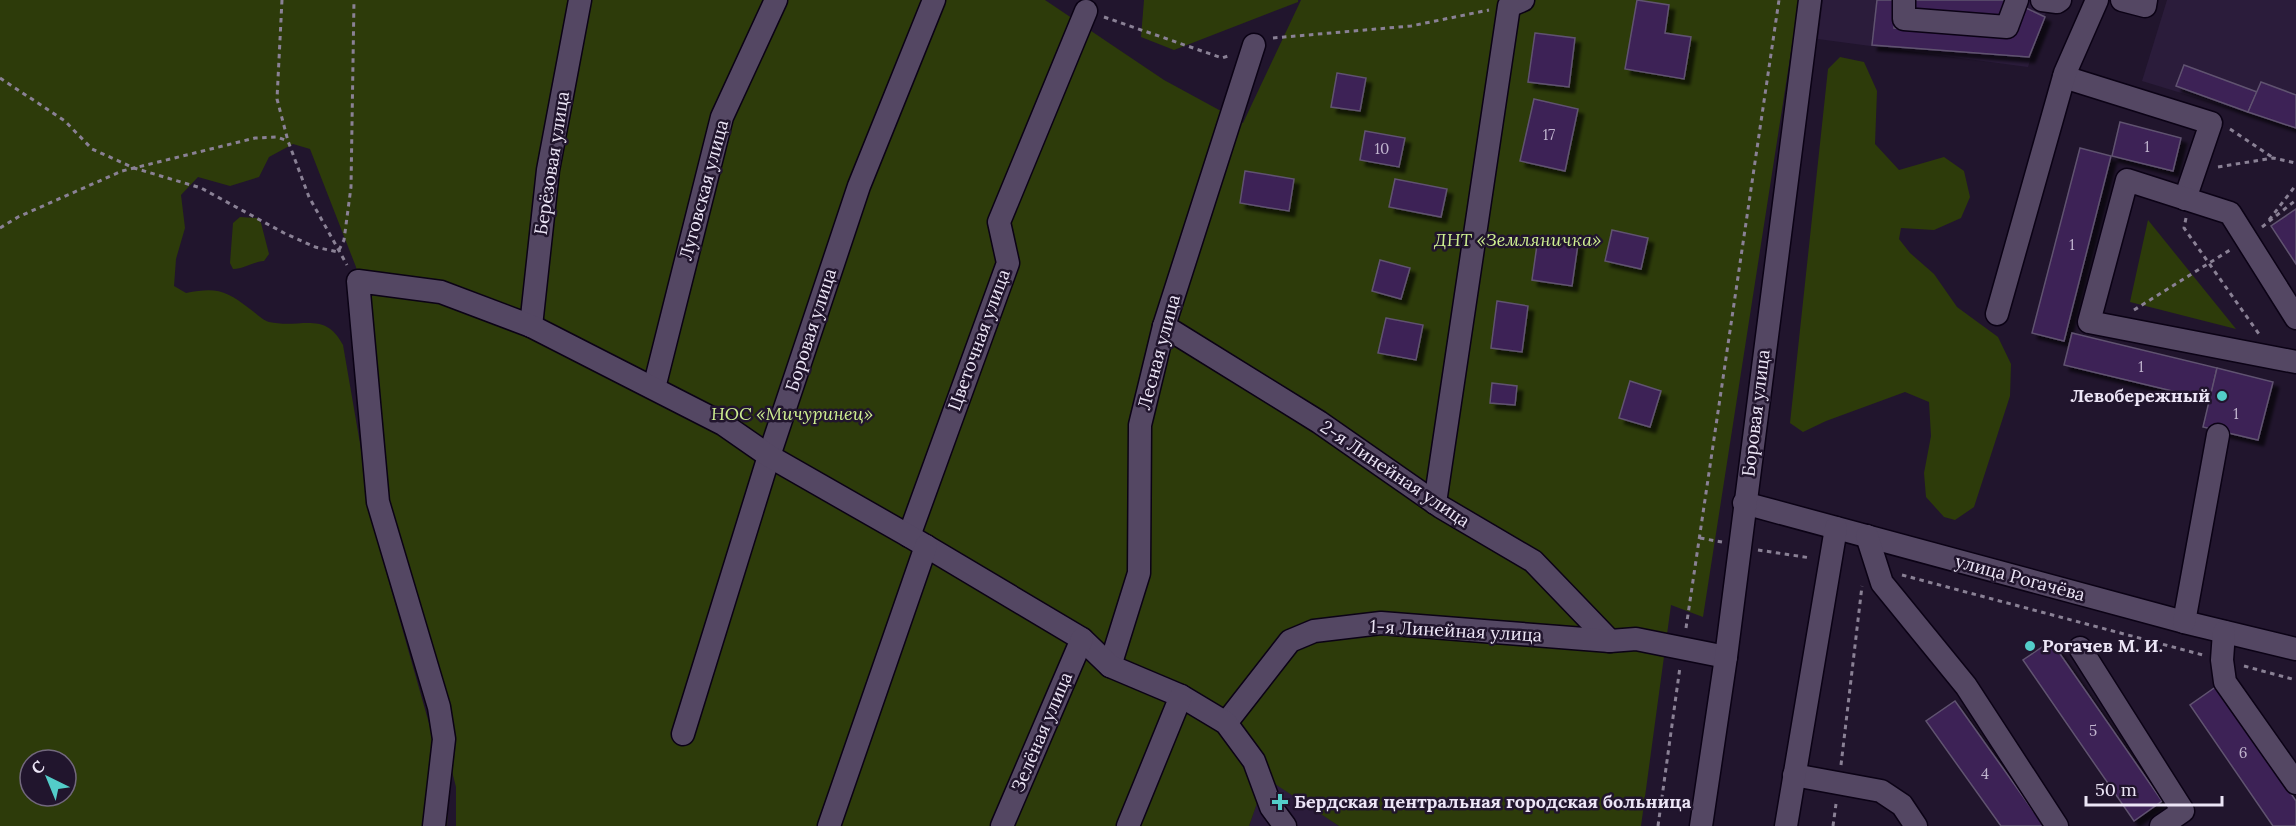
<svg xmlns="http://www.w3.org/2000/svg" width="2296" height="826" font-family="Lora,serif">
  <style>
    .built { fill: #2b1c3b }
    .green { fill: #2d3b0a; fill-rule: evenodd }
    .building { fill: #3c2056; stroke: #605370; stroke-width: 1.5; filter: url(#shadow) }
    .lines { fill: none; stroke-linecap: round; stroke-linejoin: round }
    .minor-casing { stroke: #0b0215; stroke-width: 25 }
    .path { stroke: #8a8195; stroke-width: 3; stroke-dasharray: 4.5 4.5; stroke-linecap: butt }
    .minor { stroke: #544763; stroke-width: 22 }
    .poi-dot { fill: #53cdc9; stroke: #21152d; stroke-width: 2 }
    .labels { text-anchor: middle; stroke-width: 5; stroke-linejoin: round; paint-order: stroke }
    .number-label { font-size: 15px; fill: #c0b4ce }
    .street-label { font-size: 18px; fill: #ece5f6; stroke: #21152d }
    .park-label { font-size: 18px; font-style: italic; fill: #cff091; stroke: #21152d }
    .poi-label { font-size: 18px; font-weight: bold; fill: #ece5f6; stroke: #21152d; text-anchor: start }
  </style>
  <defs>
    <filter id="shadow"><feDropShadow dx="5.5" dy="5.5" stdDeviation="1.5" flood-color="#0009"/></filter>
  </defs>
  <rect width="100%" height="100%" fill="#21152d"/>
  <g class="built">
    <path d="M1823,0H2050L2028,67L1818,39Z"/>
    <path d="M2167,0H2296V128L2142,81Z"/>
    <path d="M1266,777L1339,826H1249Z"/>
  </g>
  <g class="green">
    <path d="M0,0H1045L1164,80L1243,123L1301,0H1799L1703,617L1671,605L1641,826H1339L1266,778L1249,826H456V787L395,548L375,431L356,267L310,149L293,144L269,157L259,177L230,186L198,177L181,195L185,228L176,259L174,286L186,293C216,287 226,290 250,309C256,313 262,320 269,322C301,329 325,310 343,345L376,536L449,794L447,826H0ZM30,760H66V796H30Z"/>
    <path d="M1144,0H1298V2L1174,50L1141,37Z"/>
    <path d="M1840,57L1864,62L1877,91L1875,144L1899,170L1944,157L1964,171L1970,197L1961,218L1934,230L1901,228L1899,239L1910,253L1934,274L1957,307L1998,337L2011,364L2010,396L1974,507L1955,520L1944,517L1926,497L1924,473L1931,436L1929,402L1905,392L1826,421L1803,432L1790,423L1828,69Z"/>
    <path d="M240,217L257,218L261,223L269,254L264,261C252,262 245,269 233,269L230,263L233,223Z"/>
    <path d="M2148,220L2236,329L2130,302Z"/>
  </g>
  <g class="building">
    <path d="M1637,0L1669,5L1665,33L1691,37L1684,79L1625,69Z"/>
    <path d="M1877,0H1896L1894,28L2014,35L2026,8L2045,17L2029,57L1872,45Z"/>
    <path d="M1911,0H2008L2005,17L1910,12Z"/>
    <path d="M1535,33L1575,38L1569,87L1528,82Z"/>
    <path d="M2184,65L2257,92L2248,112L2176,86Z"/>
    <path d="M1337,73L1366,78L1360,111L1331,107Z"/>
    <path d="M2261,82L2296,95V128L2248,112Z"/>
    <path d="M1534,99L1578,109L1565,171L1520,161Z"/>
    <path d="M2120,122L2181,138L2173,171L2112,156Z"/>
    <path d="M1365,131L1405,138L1399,167L1360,160Z"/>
    <path d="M2080,148L2111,156L2064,341L2032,333Z"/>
    <path d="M1245,171L1294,179L1289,211L1240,203Z"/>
    <path d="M1395,179L1447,189L1441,217L1389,207Z"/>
    <path d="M2296,209V264L2271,226Z"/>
    <path d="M1612,230L1648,238L1641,269L1605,261Z"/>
    <path d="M1538,238L1578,244L1572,286L1532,280Z"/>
    <path d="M1380,260L1410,268L1401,299L1372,291Z"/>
    <path d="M1497,301L1528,306L1522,352L1491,348Z"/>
    <path d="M1386,318L1423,325L1416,360L1378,353Z"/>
    <path d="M2072,333L2217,368L2210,400L2064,365Z"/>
    <path d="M2217,368L2273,382L2258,440L2203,427Z"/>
    <path d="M1630,381L1661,391L1650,427L1619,418Z"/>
    <path d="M1492,383L1517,386L1515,405L1490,403Z"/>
    <path d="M2051,641L2162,801L2134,821L2023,660Z"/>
    <path d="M2217,686L2296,801V826H2273L2190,705Z"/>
    <path d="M1955,701L2044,826H2001L1926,721Z"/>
  </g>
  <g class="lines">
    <g class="minor-casing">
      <g id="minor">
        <path d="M1904,0V19L2007,27L2017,0"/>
        <path d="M2042,0L2057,2L2060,0"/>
        <path d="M2122,0L2145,6L2146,0"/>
        <path d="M2064,77L2211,123L2185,199"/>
        <path d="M1997,314L2065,73L2097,0"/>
        <path d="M2296,318L2230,213L2127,180L2089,322L2296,362"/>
        <path d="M531,326L548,170L580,0"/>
        <path d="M1164,326L1319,422L1441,507L1533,561L1610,641"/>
        <path d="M654,388L722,117L776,0"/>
        <path d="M1435,503L1509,6L1523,0"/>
        <path d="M1744,503L2184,622L2296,649"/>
        <path d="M909,536L1008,263L999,222L1086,11"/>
        <path d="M1867,536L1882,583L1966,686L2057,826"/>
        <path d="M2184,622L2218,435"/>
        <path d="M2224,632L2222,660L2225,682L2296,783"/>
        <path d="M2080,648L2183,811L2161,826"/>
        <path d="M1110,666L1139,573L1140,425L1164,326L1254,45"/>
        <path d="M1226,723L1290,641L1314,631L1381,623L1610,641L1636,639L1726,657"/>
        <path d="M683,734L769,456L859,186L934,0"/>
        <path d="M1794,775L1881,791L1902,805L1916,826"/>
        <path d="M434,826L444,739L439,707L378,502L358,281L441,292L531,326L723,424L769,456L909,536L1082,639L1110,666L1181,696L1226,723L1254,761L1271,807L1285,826"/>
        <path d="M829,826L926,546"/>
        <path d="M1002,826L1082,639"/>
        <path d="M1128,826L1181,696"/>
        <path d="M1701,826L1726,657L1810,0"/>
        <path d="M1786,826L1836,528"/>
      </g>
    </g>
    <g class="path">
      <path d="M282,0L277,99L288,141L309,197L347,265"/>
      <path d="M1104,17L1222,58L1231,55"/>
      <path d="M1273,38L1411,26L1489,10"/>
      <path d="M0,78L65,121L92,149L134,168L201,188L284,233L315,247L338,252L344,240L351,187L354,0"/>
      <path d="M2230,129L2272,157"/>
      <path d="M2218,167L2273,158L2296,163"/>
      <path d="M2186,218L2184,228L2259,334"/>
      <path d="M2269,220L2296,185"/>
      <path d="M2262,227L2296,200"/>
      <path d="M0,228L18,217L122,171L255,138L277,137L288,141"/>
      <path d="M2134,310L2230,250"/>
      <path d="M1700,538L1722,542"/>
      <path d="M1758,550L1811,558"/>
      <path d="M1902,575L2203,655"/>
      <path d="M1686,628L1779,0"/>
      <path d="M2244,666L2296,680"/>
      <path d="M1841,765L1862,586"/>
      <path d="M1658,826L1680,667"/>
      <path d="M1833,826L1836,804"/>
    </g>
    <use href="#minor" class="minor"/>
  </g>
  <g class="poi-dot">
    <circle cx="2222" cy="396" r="6"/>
    <circle cx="2030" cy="646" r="6"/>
    <path d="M1277 793h6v6h6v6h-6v6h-6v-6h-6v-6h6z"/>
  </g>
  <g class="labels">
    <g class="number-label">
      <text x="1549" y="140">17</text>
      <text x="2147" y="152">1</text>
      <text x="1382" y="154">10</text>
      <text x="2072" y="250">1</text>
      <text x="2141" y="372">1</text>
      <text x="2236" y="419">1</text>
      <text x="2093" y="736">5</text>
      <text x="2243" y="758">6</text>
      <text x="1985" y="779">4</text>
    </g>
    <g class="street-label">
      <text transform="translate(552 163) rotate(-81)" y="6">Берёзовая улица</text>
      <text transform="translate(704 190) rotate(-75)" y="6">Луговская улица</text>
      <text transform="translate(811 330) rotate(-72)" y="6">Боровая улица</text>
      <text transform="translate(979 340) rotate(-70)" y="6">Цветочная улица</text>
      <text transform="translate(1159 352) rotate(-75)" y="6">Лесная улица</text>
      <text transform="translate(1756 413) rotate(-83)" y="6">Боровая улица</text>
      <text transform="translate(1395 474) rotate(34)" y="6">2-я Линейная улица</text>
      <text transform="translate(2020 578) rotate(15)" y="6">улица Рогачёва</text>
      <text transform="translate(1456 631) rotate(3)" y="6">1-я Линейная улица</text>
      <text transform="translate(1042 732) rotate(-67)" y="6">Зелёная улица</text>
    </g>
    <g class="park-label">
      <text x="1518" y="246">ДНТ «Земляничка»</text>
      <text x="792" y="420">НОС «Мичуринец»</text>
    </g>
    <g class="poi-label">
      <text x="2210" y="402" text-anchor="end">Левобережный</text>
      <text x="2042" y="652">Рогачев М. И.</text>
      <text x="1294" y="808">Бердская центральная городская больница</text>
    </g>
  </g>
  <g transform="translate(48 778) rotate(317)"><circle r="28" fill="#21152d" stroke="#72687d" stroke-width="1.5"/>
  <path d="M0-4.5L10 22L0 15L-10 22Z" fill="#53cdc9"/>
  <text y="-9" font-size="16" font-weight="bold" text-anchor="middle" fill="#ece5f6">С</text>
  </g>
  <path d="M2086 796v9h136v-9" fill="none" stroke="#ece5f6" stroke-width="3"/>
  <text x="2095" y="796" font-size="18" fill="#ece5f6" stroke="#21152d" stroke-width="4.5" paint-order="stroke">50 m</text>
</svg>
